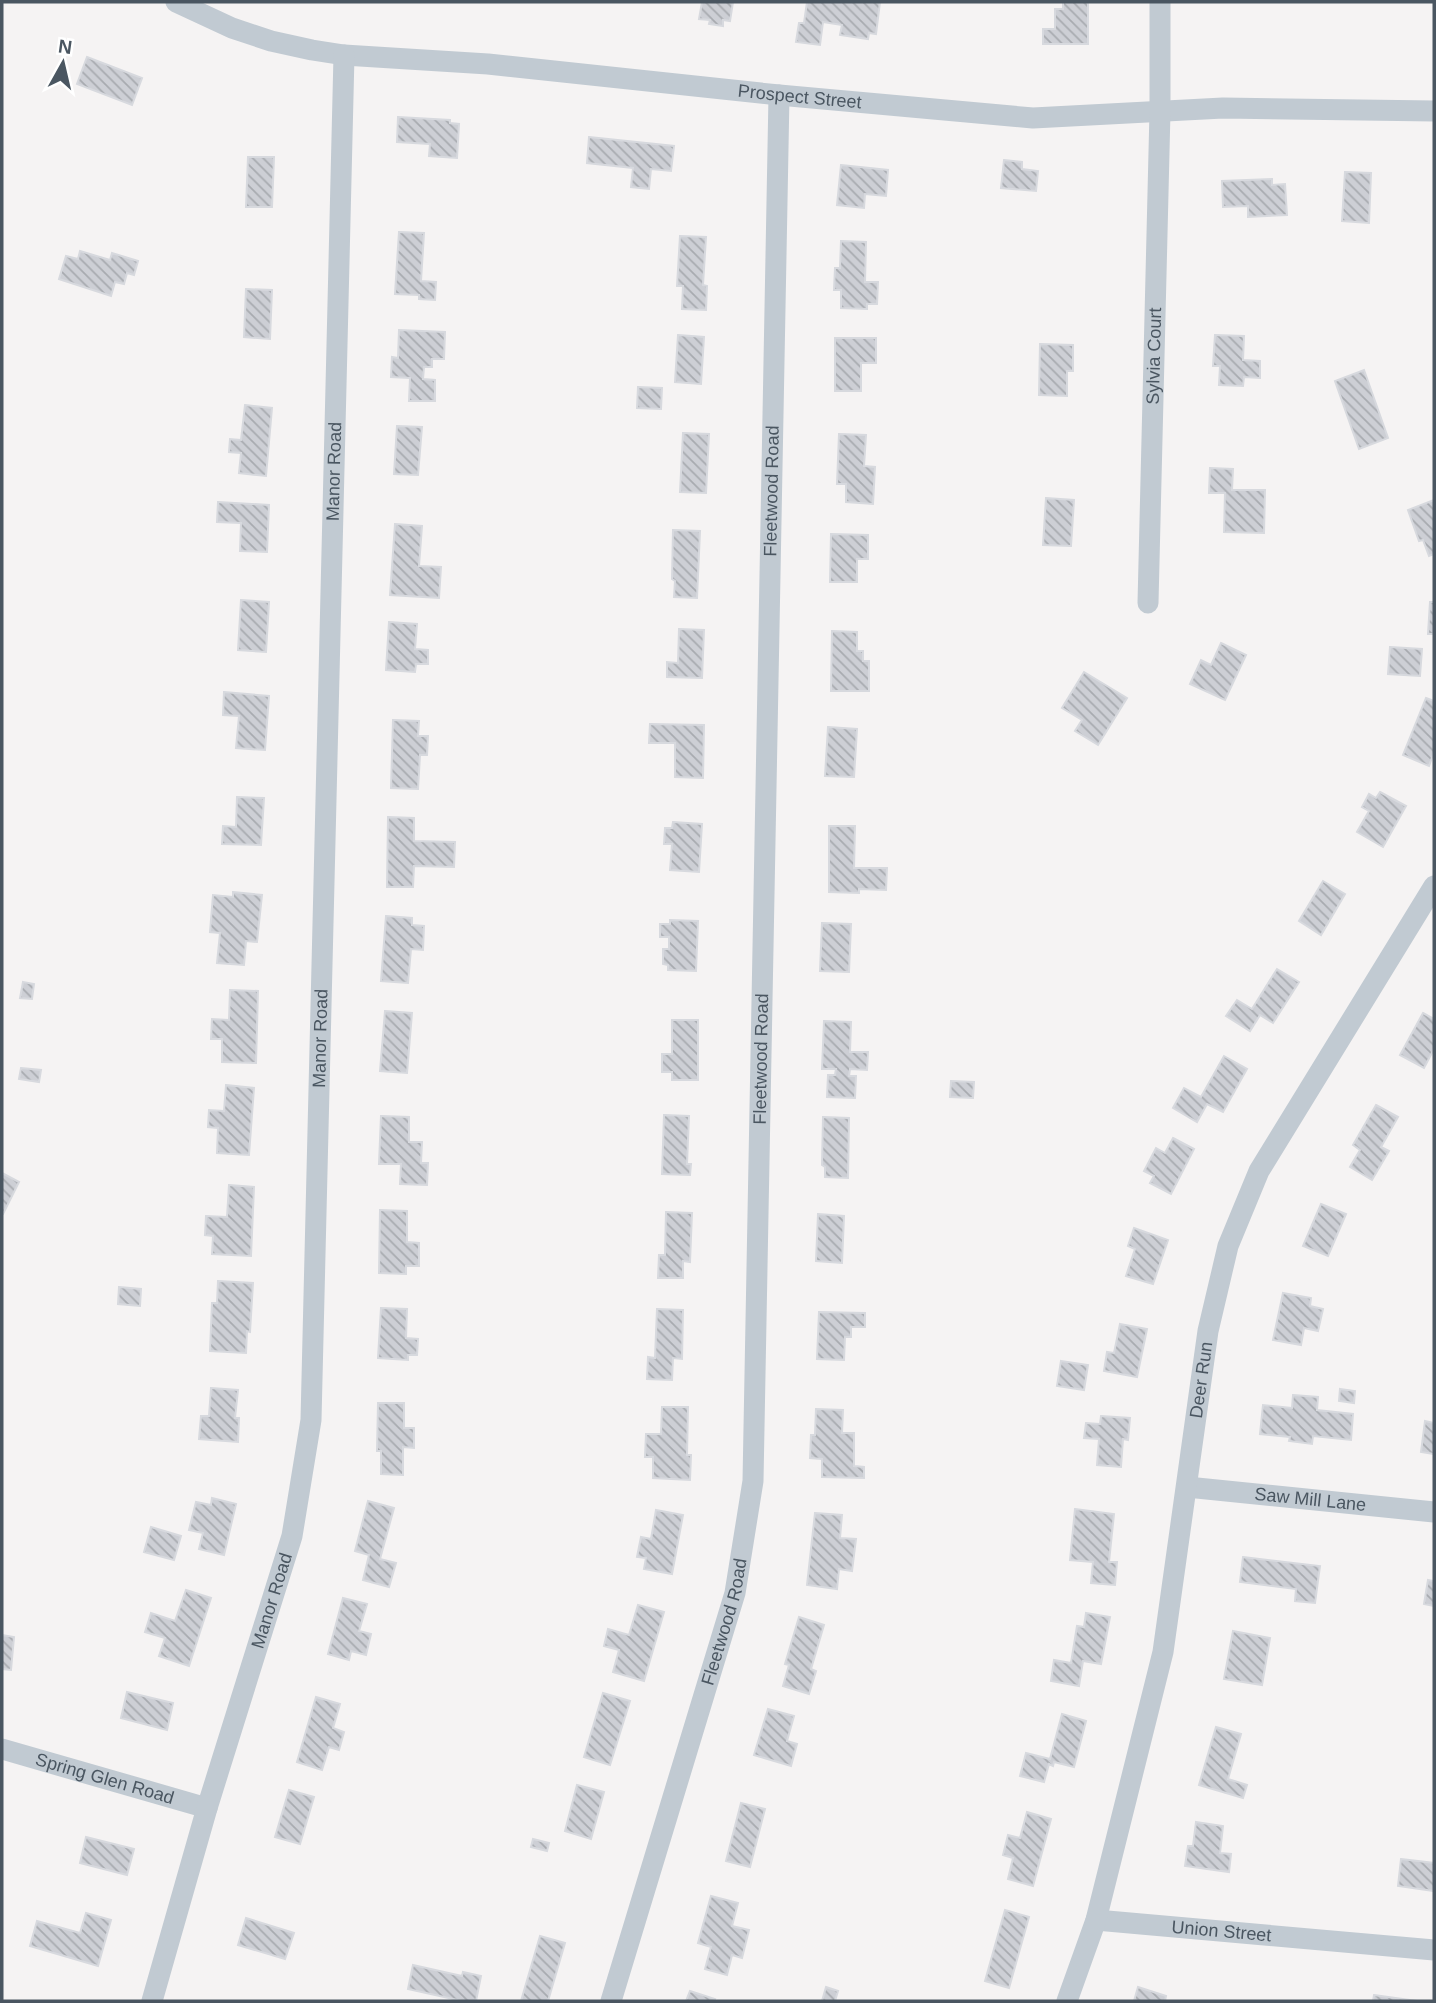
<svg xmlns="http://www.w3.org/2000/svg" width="1436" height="2003" font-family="Arial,sans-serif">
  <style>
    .building { fill: url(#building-back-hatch); stroke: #d7d9de; stroke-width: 2 }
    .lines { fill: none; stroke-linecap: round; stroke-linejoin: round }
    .minor { stroke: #c1cad2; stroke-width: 21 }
    .labels { text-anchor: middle; stroke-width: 5; stroke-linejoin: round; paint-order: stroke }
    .street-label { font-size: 18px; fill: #4a5661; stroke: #fff }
  </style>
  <defs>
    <pattern id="building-back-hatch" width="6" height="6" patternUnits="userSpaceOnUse" patternTransform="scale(1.75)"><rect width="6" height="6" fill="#cdcfd5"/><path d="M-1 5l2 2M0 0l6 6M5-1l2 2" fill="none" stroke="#a8abb0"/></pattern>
  </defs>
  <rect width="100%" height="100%" fill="#f5f3f3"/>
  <g class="building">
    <path d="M702,2H733L730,21L723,20V26L709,24L710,20L699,19Z"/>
    <path d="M807,2H880L876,34L869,33L868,39L840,35L842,25L823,22L820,45L796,42L799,23H804Z"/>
    <path d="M1063,2H1088V44H1043V29H1055V9H1063Z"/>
    <path d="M87,57L142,78L132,105L77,84Z"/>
    <path d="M398,117L450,120V123L459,124L457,158L429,156L430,144L397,142Z"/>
    <path d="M589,137L674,146L671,171L651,169L649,189L631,187L633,168L587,163Z"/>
    <path d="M248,157H274L272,207H246Z"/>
    <path d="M1004,160L1022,162V169L1038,171L1036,191L1001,188Z"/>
    <path d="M841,165L888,170L886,196L865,194L864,208L837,205Z"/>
    <path d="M1345,172L1371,173L1369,223L1342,221Z"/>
    <path d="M1272,179V185L1285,184L1287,215L1248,217V206L1223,207L1222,181Z"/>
    <path d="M399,232L424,233L421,281L436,282L435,300L419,299V295L395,294Z"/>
    <path d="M680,236L706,237L703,285L707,286L706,310L682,309L683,286H677Z"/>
    <path d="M841,241L866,242L865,282H878L877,304H867V309L841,308V290H834L835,268H840Z"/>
    <path d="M80,251L110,260L112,253L138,261L134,275L127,273L124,284L115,282L111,296L59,279L66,256L78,259Z"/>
    <path d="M246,289L272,290L270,339L244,337Z"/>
    <path d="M399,330L445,332L444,359H432V367H424L423,379L435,380V401H409L410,378L391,377L392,357L398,358Z"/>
    <path d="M678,335L704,337L701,384L675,382Z"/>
    <path d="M1215,335L1244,336L1243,360L1260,361V378L1244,377L1243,386L1219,385L1220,366H1213Z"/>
    <path d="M835,338H876V363H861V391H835Z"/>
    <path d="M1040,344L1073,345V371H1067V396L1039,395Z"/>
    <path d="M1364,370L1388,438L1359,449L1335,381Z"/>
    <path d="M638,387L662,388L661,409L637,408Z"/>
    <path d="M245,405L272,408L266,476L239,473L241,453L229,452L230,439L241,440Z"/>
    <path d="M397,426L422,427L418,475L394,474Z"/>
    <path d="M683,433L709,434L706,493L680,492Z"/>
    <path d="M839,434L866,435L864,466L875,467L873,504L846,502V484H837Z"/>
    <path d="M1210,468L1233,469L1232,490H1265L1264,533L1224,532L1225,493H1209Z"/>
    <path d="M1046,498L1074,500L1071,546L1043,545Z"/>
    <path d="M1434,500V554L1429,556L1423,540L1419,541L1408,510Z"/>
    <path d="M218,502L269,505L267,552L240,551L241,523L217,522Z"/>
    <path d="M395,524L422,526L419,566L441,567L439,598L390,595Z"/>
    <path d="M673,530L700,531L697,598L674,597L675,581L672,579Z"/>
    <path d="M831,534L868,535V559H857V582H830Z"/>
    <path d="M241,600L269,602L266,652L238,650Z"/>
    <path d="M1430,602H1434V634H1428Z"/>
    <path d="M389,622L417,624L415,649L428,650V664H416L415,672L386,670Z"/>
    <path d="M679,629L704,630L702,678L667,677V662L678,663Z"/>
    <path d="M832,631L857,632V651H863V661H869V691H831Z"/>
    <path d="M1221,643L1246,655L1225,700L1190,684L1201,660L1211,665Z"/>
    <path d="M1390,647L1422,649L1420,676L1388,674Z"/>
    <path d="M1084,672L1127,698L1098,745L1075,731L1082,720L1062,708Z"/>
    <path d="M224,692L269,696L265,750L236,748L239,716L223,715Z"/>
    <path d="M1426,698L1434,701V752L1429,766L1403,755Z"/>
    <path d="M393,720L419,721L418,736H428L427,755H420L418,789L391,788Z"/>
    <path d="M650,724L704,725L703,778L675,777V743H649Z"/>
    <path d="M828,727L857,729L854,777L825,776Z"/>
    <path d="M1380,792L1406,806L1383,847L1357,832L1369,811L1362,807L1369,794L1376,798Z"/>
    <path d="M237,797L264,798L261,845L222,844L223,826L236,827Z"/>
    <path d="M388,817L414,818V841L455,842L454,867L414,866L413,887H387Z"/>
    <path d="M673,822L702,824L699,872L670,870L672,844H664L665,828H672Z"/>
    <path d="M829,826H855L854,868H887L886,890L859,889V893L829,892Z"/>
    <path d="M1323,881L1345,894L1321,935L1299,921Z"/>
    <path d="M233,892L262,895L257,942L246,941L244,965L217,963L220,933L210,932L213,895L233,897Z"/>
    <path d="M386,916L412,918V925L424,926L423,950L411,949L408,983L381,981Z"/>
    <path d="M670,920L698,921L696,971L668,970V965L663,964V949H669V937H660V924H670Z"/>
    <path d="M822,923L851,924L849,972L820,971Z"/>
    <path d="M1277,969L1299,982L1273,1023L1260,1015L1250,1031L1226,1016L1237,1000L1252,1009Z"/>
    <path d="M23,982L34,984L32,999L20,998Z"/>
    <path d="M230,990L258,991L256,1063L222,1062V1039H211L212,1019L229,1020Z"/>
    <path d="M385,1011L412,1013L407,1073L380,1071Z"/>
    <path d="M1423,1013L1434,1019V1049L1424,1068L1400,1055Z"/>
    <path d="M672,1020H698V1080H672V1072H662V1054H672Z"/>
    <path d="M824,1021L851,1022L850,1052H868L867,1070L850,1069L849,1076H856L855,1098L827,1097L828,1075H835L836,1069H822Z"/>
    <path d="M1224,1056L1247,1069L1223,1112L1207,1104L1197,1122L1173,1108L1184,1088L1201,1097Z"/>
    <path d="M21,1068L41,1070L39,1082L19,1079Z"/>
    <path d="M951,1081L974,1082L973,1098L950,1097Z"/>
    <path d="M226,1085L254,1088L249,1155L217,1153L218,1128L208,1127L209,1110L224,1111Z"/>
    <path d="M1376,1105L1398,1117L1381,1147L1389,1151L1372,1180L1350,1167L1360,1150L1353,1145Z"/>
    <path d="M664,1115L689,1116L687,1164H691L690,1175L662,1174Z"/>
    <path d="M381,1116L409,1117V1142H422L421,1163H428L427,1185L400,1184L401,1164H379Z"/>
    <path d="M823,1117L849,1118L848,1178L825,1177V1167L822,1165Z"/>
    <path d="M1173,1138L1194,1149L1171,1194L1150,1183L1154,1176L1144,1171L1156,1148L1165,1153Z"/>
    <path d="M2,1173L19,1182L3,1214H2Z"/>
    <path d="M229,1185L254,1187L251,1256L212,1254L213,1236L205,1235L206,1216L227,1217Z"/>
    <path d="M1321,1204L1346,1214L1328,1256L1303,1246Z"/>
    <path d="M380,1210L407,1211V1242L419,1243V1266H406V1274L379,1273Z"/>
    <path d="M666,1212L692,1213L690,1262L683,1261V1278H658L659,1255H665Z"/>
    <path d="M818,1214L844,1216L842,1263L816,1261Z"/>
    <path d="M1134,1228L1168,1240L1153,1284L1126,1276L1135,1249L1128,1246Z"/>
    <path d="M218,1281L253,1283L250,1332L247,1331L246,1353L210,1351L212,1303H217Z"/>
    <path d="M119,1287L141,1289L140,1306L118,1304Z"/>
    <path d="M1283,1293L1311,1298L1310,1306L1323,1309L1318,1331L1304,1328L1301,1345L1273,1340Z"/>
    <path d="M381,1308L407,1309L406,1338L418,1339L417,1355H408V1360L378,1358Z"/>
    <path d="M657,1309L683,1310L682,1359L673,1358L672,1380L647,1379L648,1357L655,1358Z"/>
    <path d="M819,1312L865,1313V1327H851V1337H845L844,1360L817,1359Z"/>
    <path d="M1120,1324L1147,1329L1137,1377L1104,1371L1107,1352L1114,1353Z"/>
    <path d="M1061,1361L1088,1365L1084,1390L1057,1386Z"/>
    <path d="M211,1388L238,1390L235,1418H239L238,1442L199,1439L201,1416H209Z"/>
    <path d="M1340,1389L1355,1391L1354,1403L1339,1401Z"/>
    <path d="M1293,1395L1318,1397L1317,1410L1353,1414L1351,1440L1313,1436L1312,1444L1289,1441L1290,1437L1260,1434L1263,1405L1292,1408Z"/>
    <path d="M378,1403H404V1428H414V1448L403,1447V1475L381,1474V1451H377Z"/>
    <path d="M662,1407H688L687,1455H691L690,1480L653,1478V1457H645L646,1434H661Z"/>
    <path d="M816,1409L843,1410L842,1433H854V1466L864,1467V1478L822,1477V1459L810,1458L811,1435H815Z"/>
    <path d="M1101,1416L1130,1418L1128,1440L1123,1439L1121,1467L1097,1465L1099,1439L1084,1438L1086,1423L1100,1424Z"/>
    <path d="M1425,1421L1434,1423V1454L1421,1452Z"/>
    <path d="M212,1498L236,1504L224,1555L199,1549L203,1533L189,1530L196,1502L211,1505Z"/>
    <path d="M368,1501L394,1508L380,1559L396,1563L389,1587L363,1580L369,1555L355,1551Z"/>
    <path d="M1075,1509L1114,1514L1109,1562H1117L1115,1585L1091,1583L1093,1562L1070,1560Z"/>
    <path d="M656,1510L683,1515L672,1574L644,1569L646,1558L637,1557L641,1537L651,1539Z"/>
    <path d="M815,1513L842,1515L840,1538L856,1539L852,1571L839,1569L837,1589L807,1585Z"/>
    <path d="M151,1527L181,1536L174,1560L144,1552Z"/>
    <path d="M1243,1557L1320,1566L1315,1603L1295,1601L1296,1589L1240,1582Z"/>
    <path d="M1428,1580L1434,1581V1606L1424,1604Z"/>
    <path d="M186,1590L211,1598L189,1666L159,1656L165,1638L145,1632L151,1613L175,1621Z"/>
    <path d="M343,1598L367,1604L359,1631L371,1634L366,1655L351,1651L349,1660L328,1654Z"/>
    <path d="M638,1605L664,1612L644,1681L613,1672L619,1650L604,1646L608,1629L629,1635Z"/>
    <path d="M1086,1613L1110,1617L1101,1664L1083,1661L1079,1686L1051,1681L1054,1660L1071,1663L1077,1626L1084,1627Z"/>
    <path d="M799,1617L824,1625L811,1669L816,1671L809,1694L783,1686L789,1665L785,1664Z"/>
    <path d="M1233,1631L1270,1638L1262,1685L1224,1679Z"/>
    <path d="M2,1635L14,1637L11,1670L2,1669Z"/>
    <path d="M127,1692L173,1703L167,1730L121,1718Z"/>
    <path d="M603,1693L630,1701L610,1765L584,1757Z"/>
    <path d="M316,1697L340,1704L333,1728L344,1732L339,1750L329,1747L322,1770L297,1762Z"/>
    <path d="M768,1709L794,1716L787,1741L797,1744L791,1766L754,1755Z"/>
    <path d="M1062,1714L1086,1721L1074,1767L1054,1762L1053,1766L1049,1764L1044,1782L1020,1776L1026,1753L1050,1759Z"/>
    <path d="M1216,1727L1241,1734L1228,1779L1247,1785L1243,1798L1199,1785Z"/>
    <path d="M577,1785L604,1792L591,1839L565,1831Z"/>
    <path d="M289,1790L314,1797L300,1844L275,1837Z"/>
    <path d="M741,1803L765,1809L750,1867L726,1861Z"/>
    <path d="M1027,1812L1051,1819L1033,1886L1008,1879L1013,1858L1003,1855L1008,1835L1020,1838Z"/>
    <path d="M1196,1822L1223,1826L1220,1853L1231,1854L1229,1872L1185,1866L1188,1846H1193Z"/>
    <path d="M86,1837L134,1849L127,1875L80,1863Z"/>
    <path d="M533,1839L549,1843L547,1851L531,1847Z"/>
    <path d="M1401,1859L1434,1863V1891L1398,1886Z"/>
    <path d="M711,1896L738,1903L732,1926L749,1930L742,1958L732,1955L727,1975L705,1969L711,1947L698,1943Z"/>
    <path d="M1005,1910L1029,1917L1009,1988L985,1981Z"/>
    <path d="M86,1913L111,1920L98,1966L30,1946L37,1921L80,1933Z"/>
    <path d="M246,1918L294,1933L285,1959L238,1945Z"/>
    <path d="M540,1936L565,1943L548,2001H521Z"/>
    <path d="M413,1965L462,1976L463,1972L481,1976L476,2001H462L408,1989Z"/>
    <path d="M826,1987L838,1991L835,2001H822Z"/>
    <path d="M1138,1987L1166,1996L1165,2001H1134Z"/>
    <path d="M690,1991L715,1999L714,2001H686Z"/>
    <path d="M1374,1995L1417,2001H1373Z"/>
  </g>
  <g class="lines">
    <g class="minor">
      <path id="s1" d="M176,2L232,28L271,41L312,50L344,55L488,64L779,95L1033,118L1223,108L1434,111"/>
      <path id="s2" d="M1148,603L1160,111V2"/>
      <path id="s3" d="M1187,1487L1434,1512"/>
      <path id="s4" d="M2,1749L207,1808"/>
      <path id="s5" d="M1096,1920L1434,1950"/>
      <path id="s6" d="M152,2001L207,1808L292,1536L311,1420L344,55"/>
      <path id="s7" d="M611,2001L735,1593L753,1481L779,95"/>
      <path id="s8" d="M1067,2001L1096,1920L1163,1652L1208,1331L1228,1246L1259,1171L1434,886"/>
    </g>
  </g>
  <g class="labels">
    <g class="street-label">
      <text dy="6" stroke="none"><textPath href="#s1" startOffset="635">Prospect Street</textPath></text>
      <text dy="6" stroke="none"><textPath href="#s2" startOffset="247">Sylvia Court</textPath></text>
      <text dy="6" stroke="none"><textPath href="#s6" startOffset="1552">Manor Road</textPath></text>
      <text dy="6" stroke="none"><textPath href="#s7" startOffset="1530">Fleetwood Road</textPath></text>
      <text dy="6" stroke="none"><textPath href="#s6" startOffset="985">Manor Road</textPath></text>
      <text dy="6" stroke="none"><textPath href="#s7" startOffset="962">Fleetwood Road</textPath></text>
      <text dy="6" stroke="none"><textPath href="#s8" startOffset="637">Deer Run</textPath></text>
      <text dy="6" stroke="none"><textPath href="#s3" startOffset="124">Saw Mill Lane</textPath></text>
      <text dy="6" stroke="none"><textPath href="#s6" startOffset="418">Manor Road</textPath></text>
      <text dy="6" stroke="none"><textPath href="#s7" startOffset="396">Fleetwood Road</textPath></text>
      <text dy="6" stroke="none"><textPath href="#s4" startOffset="107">Spring Glen Road</textPath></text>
      <text dy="6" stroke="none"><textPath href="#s5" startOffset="126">Union Street</textPath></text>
    </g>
  </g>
  <rect width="1436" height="2003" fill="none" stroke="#4a5661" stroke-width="7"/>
  <g transform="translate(63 63) rotate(8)" stroke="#ffffff" stroke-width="5" paint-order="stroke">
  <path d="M0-5L12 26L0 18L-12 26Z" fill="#4a5661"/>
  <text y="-10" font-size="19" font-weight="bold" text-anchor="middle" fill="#4a5661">N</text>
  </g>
</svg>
